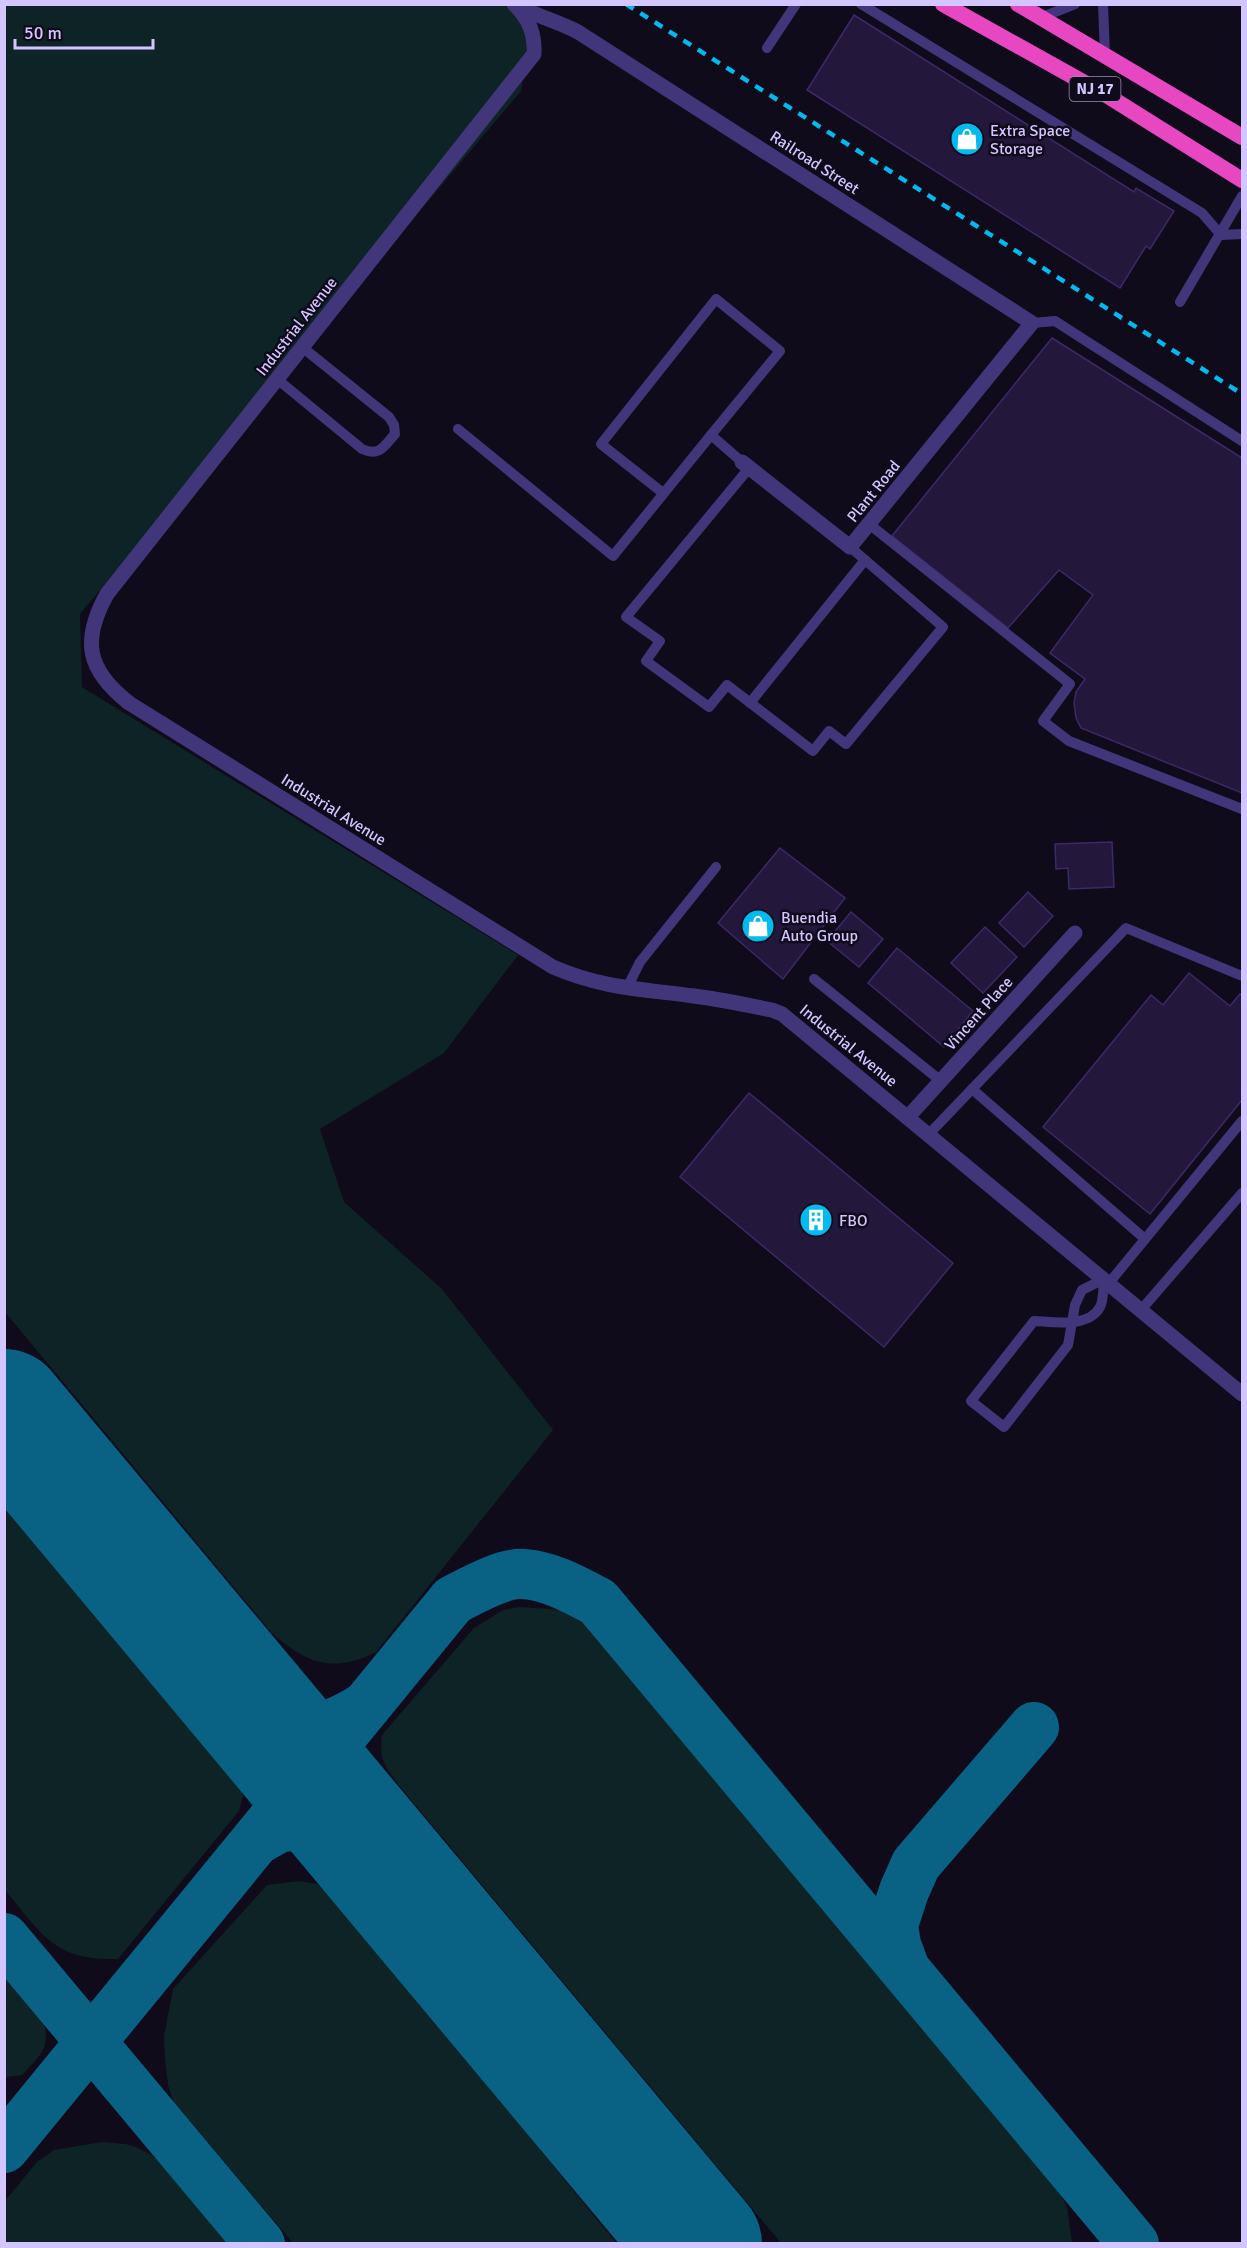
<svg xmlns="http://www.w3.org/2000/svg" width="1247" height="2248" font-family="Signika,sans-serif">
  <style>
    .green { fill: #0e2325 }
    .lines { fill: none; stroke-linecap: round; stroke-linejoin: round }
    .taxiway { stroke: #096284; stroke-width: 50 }
    .runway { stroke: #096284; stroke-width: 124 }
    .building { fill: #23173c; stroke: #3d2968; stroke-width: 1.5 }
    .service { stroke: #41367a; stroke-width: 10 }
    .minor { stroke: #41367a; stroke-width: 15 }
    .tertiary { stroke: #41367a; stroke-width: 15 }
    .trunk { stroke: #e748c2; stroke-width: 16 }
    .rail { stroke: #02baee; stroke-width: 4.5; stroke-dasharray: 9 8; stroke-linecap: butt }
    .labels { text-anchor: middle; stroke-width: 5; stroke-linejoin: round; paint-order: stroke }
    .shield { fill: #100b1b; stroke: #988dbb; stroke-width: 1.5 }
    .shield-label { font-size: 15px; font-weight: bold; fill: #d3c5ff }
    .poi-label { font-size: 16px; fill: #d3c5ff; stroke: #100b1b; text-anchor: start }
    .street-label { font-size: 16px; fill: #d3c5ff; stroke: #100b1b }
  </style>
  <rect width="100%" height="100%" fill="#100b1b"/>
  <g class="green">
    <path d="M517,4L531,14L521,91L80,614L82,687L518,955L444,1053L320,1129L344,1202L442,1289L553,1430L376,1652C333,1674 305,1663 271,1632L5,1312L4,5Z"/>
    <path d="M4,1501L237,1778L243,1795L239,1811L118,1959C54,1961 42,1934 5,1890Z"/>
    <path d="M519,1607L564,1610L586,1623L1058,2187L1067,2208L1072,2243H781L398,1784C384,1765 379,1759 382,1735L474,1628L503,1610Z"/>
    <path d="M300,1881L317,1884L331,1893L616,2243H293L173,2101L168,2085L165,2059L164,2036L173,1989L267,1885Z"/>
    <path d="M5,1969C23,1991 56,2018 43,2050C39,2058 28,2068 22,2075L6,2077H4Z"/>
    <path d="M102,2142C109,2143 117,2143 125,2144C166,2151 206,2213 232,2243H5V2201L37,2162L54,2150Z"/>
  </g>
  <g class="lines">
    <g class="taxiway">
      <path d="M255,1711C299,1736 325,1733 366,1706"/>
      <path d="M257,1840L280,1827L313,1825L341,1832L370,1848"/>
      <path d="M4,1938L260,2244"/>
      <path d="M905,1969L896,1945L893,1925L904,1891L916,1864L1034,1727"/>
      <path d="M4,2148L453,1600C471,1591 504,1572 524,1574C551,1576 575,1590 598,1602L1134,2244"/>
    </g>
    <path class="runway" d="M4,1411L700,2244"/>
  </g>
  <g class="building">
    <path d="M854,15L1134,192L1136,188L1174,211L1150,249L1146,246L1120,288L807,90Z"/>
    <path d="M1052,338L1242,458V793L1081,728L1076,718L1074,703L1076,692L1085,679L1050,653L1093,595L1059,570L1008,628L892,536Z"/>
    <path d="M1112,842L1114,887L1069,889L1068,868L1056,869L1055,844Z"/>
    <path d="M780,848L845,898L783,979L718,923Z"/>
    <path d="M1028,892L1053,916L1024,947L999,923Z"/>
    <path d="M851,912L883,939L859,967L827,941Z"/>
    <path d="M985,927L1017,957L983,993L951,963Z"/>
    <path d="M897,948L973,1011L944,1047L868,983Z"/>
    <path d="M1189,973L1230,1006L1240,994L1242,995V1100L1150,1214L1043,1127L1151,995L1163,1005Z"/>
    <path d="M749,1093L953,1263L884,1347L680,1177Z"/>
  </g>
  <g class="lines">
    <g class="service">
      <path d="M861,4L1202,213L1221,235"/>
      <path d="M1103,4L1105,56"/>
      <path d="M1040,18L1075,4"/>
      <path d="M767,48L796,4"/>
      <path d="M1221,235L1242,234"/>
      <path d="M1180,302L1242,196"/>
      <path d="M1032,323L1055,321L1242,441"/>
      <path d="M277,379L362,449C380,457 384,446 395,434L394,425L389,417L302,347"/>
      <path d="M458,429L613,556L711,435L742,462"/>
      <path d="M750,467L626,617L660,641L646,661L709,707L727,685L813,751L829,731L846,744L943,627L850,547"/>
      <path d="M663,493L601,444L716,299L780,351L711,435"/>
      <path d="M869,524L1070,684L1043,721L1069,741L1242,809"/>
      <path d="M750,703L865,560"/>
      <path d="M814,979L941,1081"/>
      <path d="M627,988L640,962L716,867"/>
      <path d="M972,1089L1145,1239"/>
      <path d="M929,1134L1126,928L1242,976"/>
      <path d="M1104,1279C1103,1287 1104,1300 1100,1307C1089,1328 1054,1322 1034,1321L971,1401L1004,1427L1068,1345L1075,1305L1082,1290L1104,1279"/>
      <path d="M1109,1283L1242,1121"/>
      <path d="M1141,1310L1242,1193"/>
    </g>
    <g class="minor">
      <path d="M515,4C535,16 557,21 578,32L1032,323L850,547L742,462"/>
      <path d="M908,1117L1075,933"/>
    </g>
    <path class="tertiary" d="M514,4C529,19 535,33 534,54L107,594C81,641 87,670 129,703L553,967C601,988 642,989 694,996C720,999 746,1005 772,1010L782,1014L1242,1394"/>
    <g class="trunk">
      <path d="M943,4L1108,96L1242,180"/>
      <path d="M1018,4L1242,137"/>
    </g>
    <path class="rail" d="M626,4L1242,394"/>
  </g>
  <defs>
    <g id="shop-disc" transform="scale(1.725)"><circle r="9.5" fill="#02baee" stroke="#100b1b"/><path d="M-5-2.5h2.3a2.7 3.5 0 0 1 5.4 0H5L5.5 6h-11ZM-1.5-2.5h3a1.5 2.3 0 0 0-3 0Z" fill="#fff"/></g>
    <g id="building-disc" transform="scale(1.725)"><circle r="9.5" fill="#02baee" stroke="#100b1b"/><path d="M-4-6H4V6H1V3H-1V6H-4ZM-2.5-4.3h1.7v1.8h-1.7ZM.8-4.3h1.7v1.8H.8ZM-2.5-1h1.7V.8h-1.7ZM.8-1h1.7V.8H.8Z" fill="#fff"/></g>
  </defs>
  <g fill-rule="evenodd">
    <use href="#shop-disc" x="967" y="139"/>
    <use href="#shop-disc" x="758" y="926"/>
    <use href="#building-disc" x="816" y="1220"/>
  </g>
  <g class="labels">
    <rect class="shield" x="1069.5" y="77" width="51" height="24" rx="4.5"/>
    <g class="shield-label">
      <text x="1095" y="94">NJ 17</text>
    </g>
    <g class="poi-label">
      <text x="990" y="136">Extra Space<tspan x="990" dy="18">Storage</tspan></text>
      <text x="781" y="923">Buendia<tspan x="781" dy="18">Auto Group</tspan></text>
      <text x="839" y="1226">FBO</text>
    </g>
    <g class="street-label">
      <text transform="translate(815 162) rotate(33)" y="6">Railroad Street</text>
      <text transform="translate(296 326) rotate(-52)" y="6">Industrial Avenue</text>
      <text transform="translate(873 491) rotate(-51)" y="6">Plant Road</text>
      <text transform="translate(334 809) rotate(32)" y="6">Industrial Avenue</text>
      <text transform="translate(978 1013) rotate(-48)" y="6">Vincent Place</text>
      <text transform="translate(849 1045) rotate(39)" y="6">Industrial Avenue</text>
    </g>
  </g>
  <rect width="1247" height="2248" fill="none" stroke="#d3c5ff" stroke-width="12"/>
  <path d="M15 39v9h138v-9" fill="none" stroke="#d3c5ff" stroke-width="3"/>
  <text x="24" y="39" font-size="18" fill="#d3c5ff" stroke="#100b1b" stroke-width="4.5" paint-order="stroke">50 m</text>
</svg>
